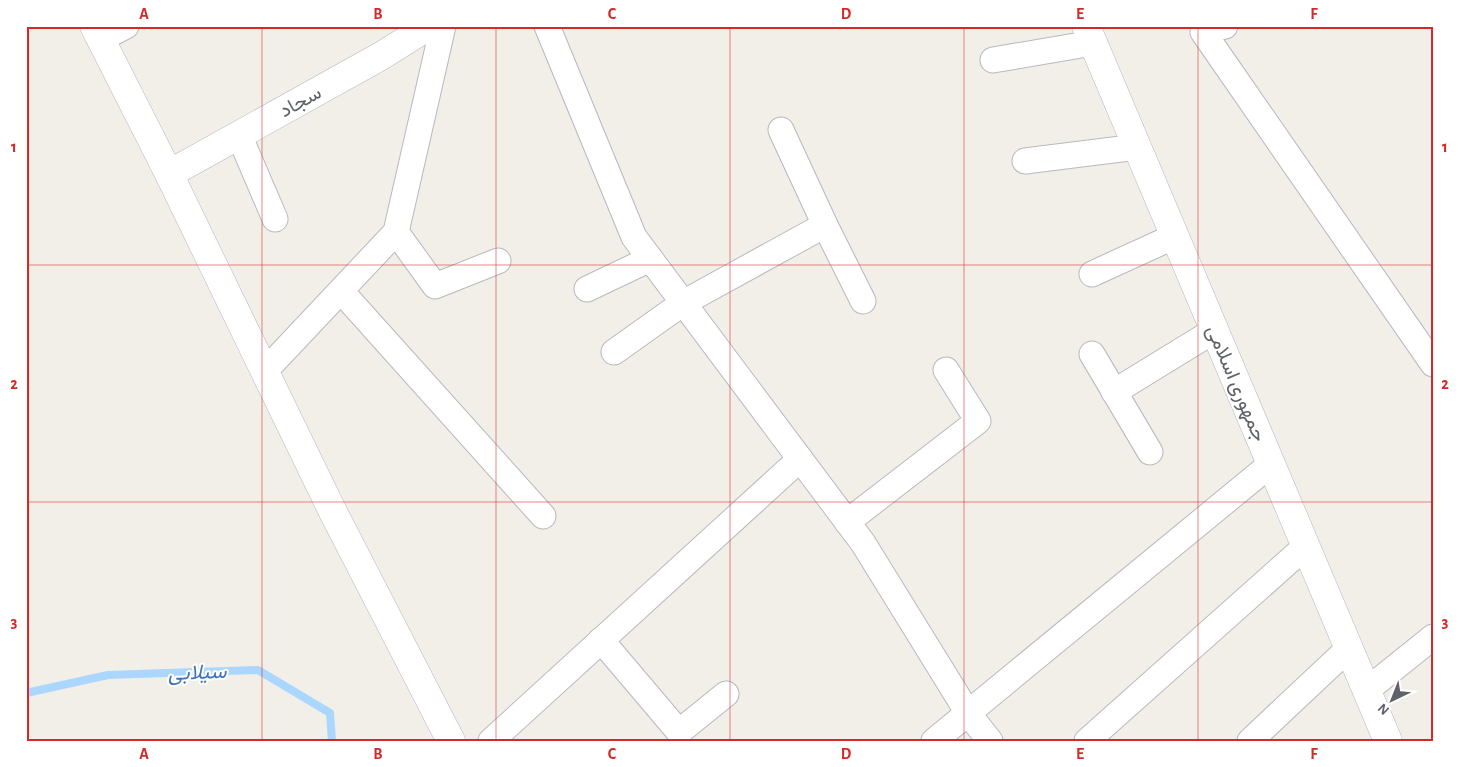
<svg xmlns="http://www.w3.org/2000/svg" width="1459" height="767" font-family="'Alegreya Sans',Vazirmatn,sans-serif">
  <style>
    .lines { fill: none; stroke-linecap: round; stroke-linejoin: round }
    .stream { stroke: #aad6ff; stroke-width: 8 }
    .street-casing { stroke: #b8b9be; stroke-width: 27 }
    .secondary-casing { stroke: #b6b9bf; stroke-width: 29 }
    .street { stroke: #fff; stroke-width: 25 }
    .secondary { stroke: #fff; stroke-width: 28 }
    .grid { fill: none; stroke: #d62828; stroke-width: 1; stroke-opacity: 0.55 }
    .labels { text-anchor: middle; stroke-width: 4; stroke-linejoin: round; paint-order: stroke }
    .street-label { font-size: 20px; fill: #5f6268; stroke: #fff }
    .water-label { font-size: 21px; font-style: italic; fill: #4274b5; stroke: #fff }
    .neatline { fill: none; stroke: #d62828; stroke-width: 2 }
    .grid-label { font-size: 16px; text-anchor: middle; font-weight: bold; fill: #d62828 }
  </style>
  <rect width="100%" height="100%" fill="#f1efe8"/>
  <g class="lines">
    <path class="stream" d="M26,693L108,675L258,670L330,713L332,741"/>
    <g class="street-casing">
      <g id="street">
        <path d="M547,26L634,237L863,543L968,713L990,741"/>
        <path d="M1225,26L1203,32L1433,364"/>
        <path d="M101,39L126,26"/>
        <path d="M993,60L1093,43"/>
        <path d="M781,130L825,225L863,301"/>
        <path d="M239,135L275,219"/>
        <path d="M1025,161L1137,147"/>
        <path d="M396,232L435,286L498,261"/>
        <path d="M1092,274L1175,236"/>
        <path d="M587,289L650,259"/>
        <path d="M341,291L543,516"/>
        <path d="M614,352L683,303L825,225"/>
        <path d="M1092,354L1150,452"/>
        <path d="M265,371L396,232L443,26"/>
        <path d="M1114,392L1215,330"/>
        <path d="M847,522L978,421L946,370"/>
        <path d="M601,640L679,732L726,694"/>
        <path d="M1367,690L1433,637"/>
        <path d="M491,741L800,459"/>
        <path d="M934,741L1271,464"/>
        <path d="M1087,741L1306,546"/>
        <path d="M1250,741L1349,648"/>
      </g>
    </g>
    <g class="secondary-casing">
      <g id="secondary">
        <path d="M94,26L169,174L332,510L451,741"/>
        <path d="M1086,26L1388,741"/>
        <path d="M169,174L381,56L429,26"/>
      </g>
    </g>
    <use href="#street" class="street"/>
    <use href="#secondary" class="secondary"/>
  </g>
  <path class="grid" d="M262,26V741M496,26V741M730,26V741M964,26V741M1198,26V741M26,265H1433M26,502H1433"/>
  <g class="labels">
    <g class="street-label">
      <text transform="translate(300 101) rotate(-29)" y="7">سجاد</text>
      <text transform="translate(1237 383) rotate(67)" y="7">جمهوری اسلامی</text>
    </g>
    <g class="water-label">
      <text transform="translate(197 672) rotate(-2)" y="7">سیلابی</text>
    </g>
  </g>
  <rect width="1459" height="767" fill="none" stroke="#ffffff" stroke-width="55"/>
  <g transform="translate(1392 700) rotate(223)" stroke="#ffffff" stroke-width="4" paint-order="stroke">
  <path d="M0-4L9 19L0 12L-9 19Z" fill="#5f6268"/>
  <text y="-8" font-size="14" font-weight="bold" text-anchor="middle" fill="#5f6268">N</text>
  </g>
  <rect x="28" y="28" width="1404" height="712" class="neatline"/>
  <g class="grid-label">
    <text x="144" y="19">A</text>
    <text x="378" y="19">B</text>
    <text x="612" y="19">C</text>
    <text x="846" y="19">D</text>
    <text x="1080" y="19">E</text>
    <text x="1314" y="19">F</text>
    <text x="14" y="152">1</text>
    <text x="1445" y="152">1</text>
    <text x="14" y="389">2</text>
    <text x="1445" y="389">2</text>
    <text x="14" y="627">3</text>
    <text x="1445" y="627">3</text>
    <text x="144" y="759">A</text>
    <text x="378" y="759">B</text>
    <text x="612" y="759">C</text>
    <text x="846" y="759">D</text>
    <text x="1080" y="759">E</text>
    <text x="1314" y="759">F</text>
  </g>
</svg>
